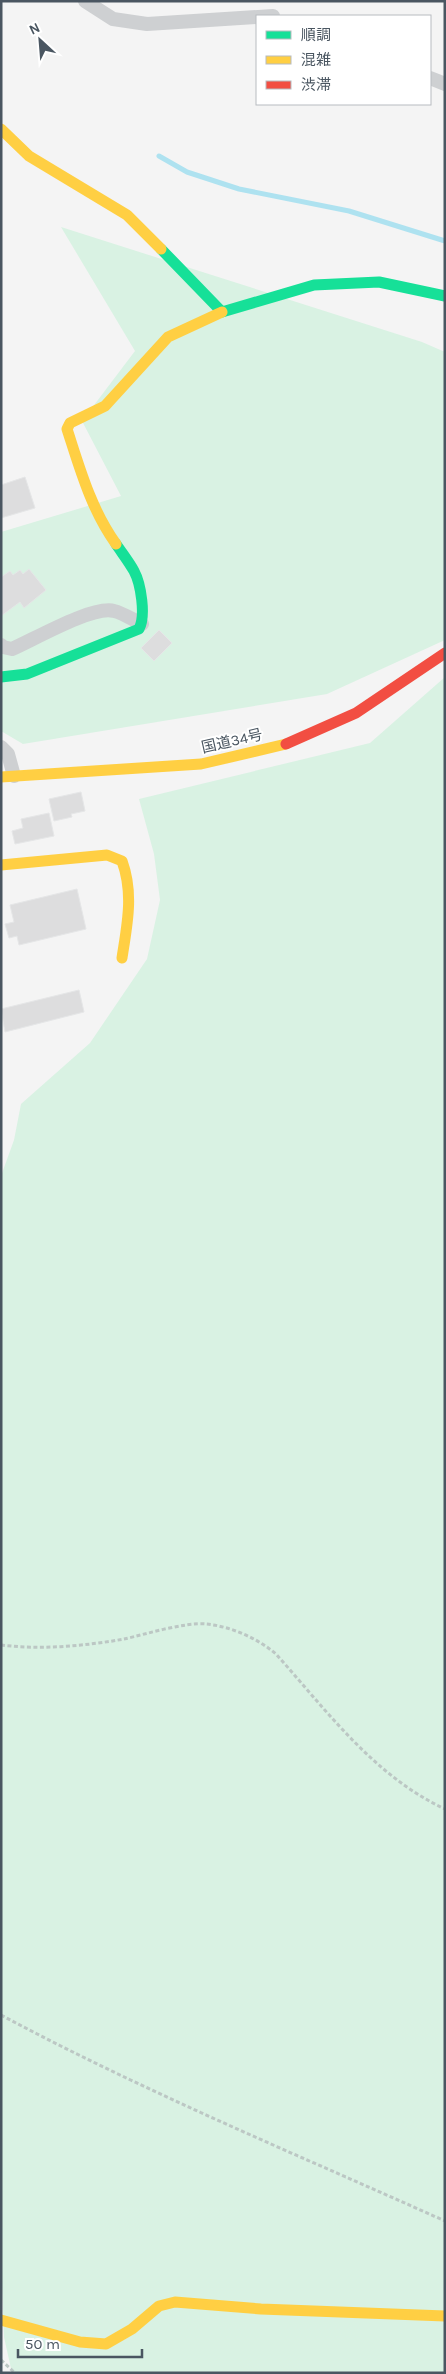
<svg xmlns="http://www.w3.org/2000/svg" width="446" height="2374" font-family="Karla,'Noto Sans JP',sans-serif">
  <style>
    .green { fill: #d9f2e3 }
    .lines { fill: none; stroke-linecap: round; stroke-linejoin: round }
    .stream { stroke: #aee2f0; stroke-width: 5 }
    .building { fill: #ddddde; stroke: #e5e6e7 }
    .path { stroke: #bcc7c4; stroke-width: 3; stroke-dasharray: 4 2.5; stroke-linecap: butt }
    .street { stroke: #ced0d2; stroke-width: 14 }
    .fast { stroke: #16e098; stroke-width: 11 }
    .slow { stroke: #ffcf43; stroke-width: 11 }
    .jam { stroke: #f24e42; stroke-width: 11 }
    .labels { text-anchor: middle; stroke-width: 4; stroke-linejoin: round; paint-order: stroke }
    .street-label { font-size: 15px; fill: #4a5661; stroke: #fff }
  </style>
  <rect width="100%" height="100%" fill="#f4f4f4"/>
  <g class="green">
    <path d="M61,227L422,342L445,352V640L327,694L23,744L1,731V532L121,496L82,421L135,351Z"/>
    <path d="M445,677V2373H12L4,2337L1,2263V1176L14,1140L21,1104L90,1043L147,959L160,900L154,854L139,799L370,743Z"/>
  </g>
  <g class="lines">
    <path class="stream" d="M159,156L187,172L239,189L349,211L445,241"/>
  </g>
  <g class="building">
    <path d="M25,477L35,508L1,518V485Z"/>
    <path d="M29,569L46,590L24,608L20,602L1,616V577L10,571L13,575L20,570L23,574Z"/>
    <path d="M159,630L172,643L154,661L141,648Z"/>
    <path d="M81,792L85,811L71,814L72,817L54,821L49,799Z"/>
    <path d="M49,813L54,836L15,844L12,831L23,828L21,819Z"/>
    <path d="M77,889L86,929L19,945L17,936L9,938L5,924L14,922L10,905Z"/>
    <path d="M79,990L84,1012L5,1032L1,1009Z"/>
  </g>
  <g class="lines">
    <g class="path">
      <path d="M1,1645C41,1650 85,1646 124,1639C147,1634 184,1622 207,1624C232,1627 257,1638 276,1654C327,1711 374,1776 445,1809"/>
      <path d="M1,2015C145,2092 296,2154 445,2221"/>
      <path d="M1,2360L15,2373"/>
    </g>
    <g class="street">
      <path d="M85,1L113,19L147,24L273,16"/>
      <path d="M430,78L445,84"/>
      <path d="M1,645L3,647L12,649C33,640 93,605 114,611C123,613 133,620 142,624"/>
      <path d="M1,747L8,754L14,776"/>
    </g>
    <g class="fast">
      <path d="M161,249L222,312L314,285L379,282L445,296"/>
      <path d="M1,677L27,674L139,629C146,616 141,584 134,571C129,562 122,553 116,544"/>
    </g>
    <g class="slow">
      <path d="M1,129L29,156L127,215L161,249"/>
      <path d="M116,544C91,509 80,469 67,429L70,423L105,406L168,337L222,312"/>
      <path d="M1,777L201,764L286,744"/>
      <path d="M1,865L107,855L122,861C134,894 127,925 122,958"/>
      <path d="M1,2320L80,2342L106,2344L132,2329L159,2306L175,2302L261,2309L445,2316"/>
    </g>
    <path class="jam" d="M286,744L356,713L445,653"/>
  </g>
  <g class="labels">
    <g class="street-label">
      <text transform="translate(232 741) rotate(-13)" y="5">国道34号</text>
    </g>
  </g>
  <rect width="446" height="2374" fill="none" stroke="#4a5661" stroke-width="5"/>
  <rect x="256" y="15" width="175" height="90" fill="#ffffff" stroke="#b7bbc0"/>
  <rect x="266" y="31" width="25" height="8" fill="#16e098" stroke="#b7bbc0"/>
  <text x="301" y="40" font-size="15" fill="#4a5661">順調</text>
  <rect x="266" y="56" width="25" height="8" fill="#ffcf43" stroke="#b7bbc0"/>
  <text x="301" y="65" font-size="15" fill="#4a5661">混雑</text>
  <rect x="266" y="81" width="25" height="8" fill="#f24e42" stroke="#b7bbc0"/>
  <text x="301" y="90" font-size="15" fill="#4a5661">渋滞</text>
  <g transform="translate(40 40) rotate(334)" stroke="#ffffff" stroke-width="4" paint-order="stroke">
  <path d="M0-4L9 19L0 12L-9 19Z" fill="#4a5661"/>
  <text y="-8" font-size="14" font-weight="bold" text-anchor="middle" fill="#4a5661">N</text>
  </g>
  <path d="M18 2349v8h124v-8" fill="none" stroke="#4a5661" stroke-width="2.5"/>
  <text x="25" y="2349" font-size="15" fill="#4a5661" stroke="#ffffff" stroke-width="4" paint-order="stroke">50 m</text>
</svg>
